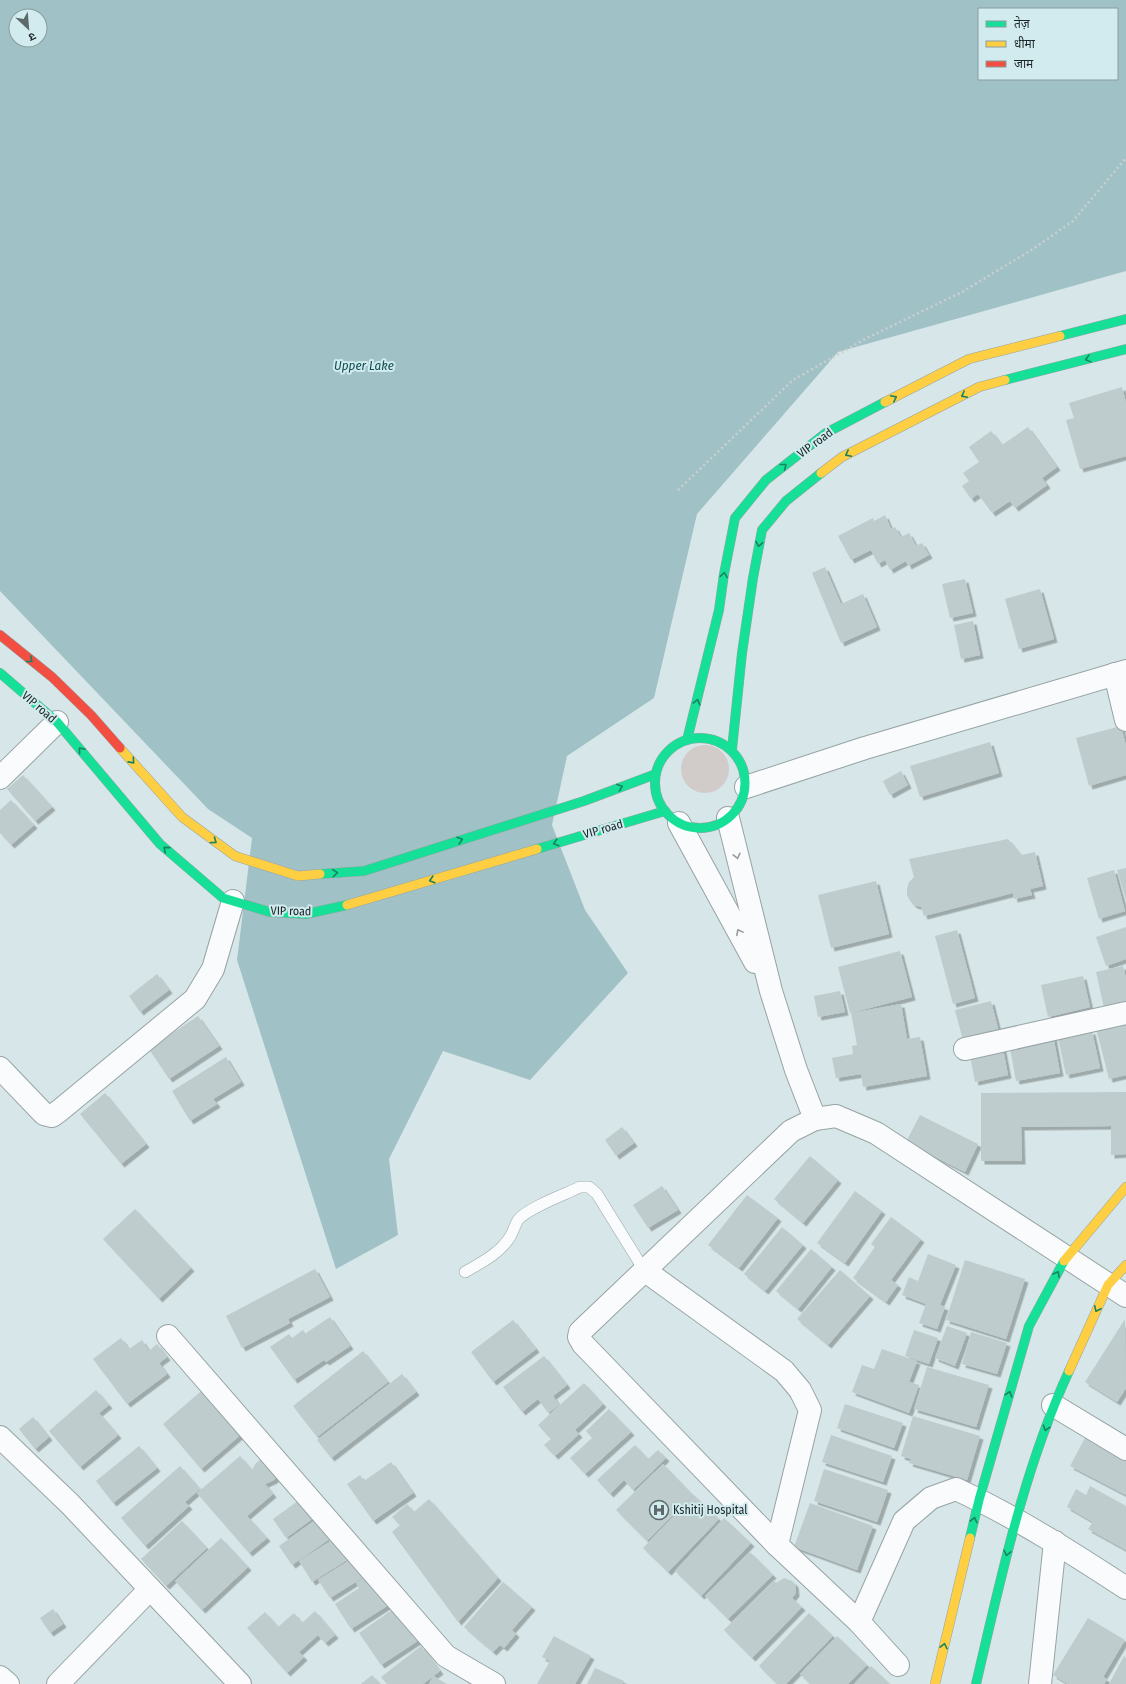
<svg xmlns="http://www.w3.org/2000/svg" width="1126" height="1684" font-family="'Fira Sans Condensed','Noto Sans Devanagari',sans-serif">
  <style>
    .green { fill: #d1ccc9 }
    .water { fill: #a0c2c6; fill-rule: evenodd }
    .building { fill: #beccce; filter: url(#shadow) }
    .lines { fill: none; stroke-linecap: round; stroke-linejoin: round }
    .lane-casing { stroke: #97a3a4; stroke-width: 12 }
    .street-casing { stroke: #97a3a4; stroke-width: 24 }
    .fast-casing { stroke: #97a3a4; stroke-width: 10 }
    .slow-casing { stroke: #97a3a4; stroke-width: 10 }
    .jam-casing { stroke: #97a3a4; stroke-width: 10 }
    .path { stroke: #cacfcf; stroke-width: 2.5; stroke-dasharray: 2 3; stroke-linecap: butt }
    .lane { stroke: #f9fbfc; stroke-width: 11 }
    .street { stroke: #f9fbfc; stroke-width: 22 }
    .fast { stroke: #16e098; stroke-width: 9 }
    .slow { stroke: #ffcf43; stroke-width: 9 }
    .jam { stroke: #f24e42; stroke-width: 9 }
    .oneway { stroke: #19825f }
    .oneway2 { stroke: #969b9c }
    .labels { text-anchor: middle; stroke-width: 4; stroke-linejoin: round; paint-order: stroke }
    .street-label { font-size: 12px; fill: #1c2526; stroke: #d1ebee }
    .poi-label { font-size: 12px; fill: #1c2526; stroke: #d1ebee; text-anchor: start }
    .water-label { font-size: 13px; font-style: italic; fill: #0d4c52; stroke: #d1ebee }
  </style>
  <defs>
    <filter id="shadow"><feDropShadow dx="3.5" dy="3.5" stdDeviation="0" flood-color="#0004"/></filter>
  </defs>
  <rect width="100%" height="100%" fill="#d7e6e8"/>
  <circle class="green" cx="705" cy="769" r="24"/>
  <path class="water" d="M0,0H1126V271L838,352L697,514L654,698L567,756L552,825L585,910L628,973L530,1080L443,1051L389,1159L398,1235L336,1269L237,960L252,838L208,809L0,591ZM979,9H1117V79H979ZM16,16H40V40H16Z"/>
  <g class="building">
    <path d="M1122,387L1126,403V456L1080,469L1066,420L1074,418L1069,403Z"/>
    <path d="M1028,427L1057,467L1042,478L1047,485L1015,508L1010,501L992,513L978,494L971,499L962,486L969,481L963,473L979,462L969,447L991,431L1002,445Z"/>
    <path d="M885,515L891,529L895,527L901,537L909,533L916,546L922,543L929,555L908,566L906,561L890,570L885,560L878,564L871,550L851,560L838,536L873,518L874,521Z"/>
    <path d="M825,567L841,604L863,594L877,627L841,643L812,573Z"/>
    <path d="M965,579L973,613L950,618L942,584Z"/>
    <path d="M1040,589L1054,639L1019,649L1005,599Z"/>
    <path d="M973,621L980,655L961,659L954,625Z"/>
    <path d="M1121,726L1126,746V775L1089,786L1076,738Z"/>
    <path d="M990,742L999,773L920,797L910,766Z"/>
    <path d="M901,771L908,785L890,795L883,781Z"/>
    <path d="M23,775L52,807L35,821L7,789Z"/>
    <path d="M11,800L34,825L11,845L0,833V810Z"/>
    <path d="M1008,839L1021,855L1035,852L1043,886L1030,889L1032,895L1014,899L1013,893L924,916L921,907L914,905L910,901L907,895V888L909,882L914,877L909,859Z"/>
    <path d="M1126,868V900L1117,870Z"/>
    <path d="M1114,870L1125,911L1099,919L1087,878Z"/>
    <path d="M876,881L889,934L831,948L818,895Z"/>
    <path d="M1126,927V959L1106,966L1096,937Z"/>
    <path d="M957,930L975,998L953,1004L935,936Z"/>
    <path d="M900,951L912,997L850,1013L838,967Z"/>
    <path d="M1123,966L1126,978V1003L1104,1008L1096,972Z"/>
    <path d="M157,974L169,990L140,1012L129,996Z"/>
    <path d="M1083,976L1090,1007L1048,1017L1041,985Z"/>
    <path d="M840,991L845,1012L818,1017L814,996Z"/>
    <path d="M991,1001L1001,1040L965,1048L955,1010Z"/>
    <path d="M901,1004L907,1039L920,1037L927,1076L863,1087L861,1074L836,1078L832,1058L853,1054L852,1046L857,1045L851,1013Z"/>
    <path d="M198,1016L219,1046L169,1079L149,1049Z"/>
    <path d="M1126,1021V1075L1109,1079L1096,1028Z"/>
    <path d="M1092,1031L1100,1068L1066,1075L1058,1038Z"/>
    <path d="M1053,1035L1060,1073L1016,1081L1009,1043Z"/>
    <path d="M1002,1044L1008,1075L975,1082L969,1051Z"/>
    <path d="M226,1057L241,1082L213,1099L217,1104L190,1121L172,1091Z"/>
    <path d="M1126,1092V1154L1111,1155V1126L1021,1127L1022,1161H981V1093Z"/>
    <path d="M105,1093L146,1144L121,1164L80,1114Z"/>
    <path d="M920,1115L978,1144L965,1172L906,1142Z"/>
    <path d="M622,1127L634,1143L616,1156L605,1140Z"/>
    <path d="M810,1156L838,1180L803,1223L774,1199Z"/>
    <path d="M662,1186L678,1210L648,1228L633,1205Z"/>
    <path d="M855,1191L882,1211L845,1263L817,1243Z"/>
    <path d="M747,1195L778,1218L739,1268L708,1245Z"/>
    <path d="M135,1209L191,1268L159,1299L103,1239Z"/>
    <path d="M891,1217L921,1239L891,1280L898,1285L886,1302L853,1278L875,1247L871,1244Z"/>
    <path d="M782,1227L803,1245L765,1291L744,1274Z"/>
    <path d="M811,1249L832,1267L798,1309L776,1291Z"/>
    <path d="M928,1254L956,1265L940,1305L945,1307L937,1329L919,1323L926,1304L902,1295L909,1277L918,1281Z"/>
    <path d="M965,1260L1025,1279L1006,1339L946,1320Z"/>
    <path d="M315,1269L330,1297L288,1319L290,1323L242,1348L226,1316Z"/>
    <path d="M840,1270L870,1296L828,1345L797,1319Z"/>
    <path d="M330,1317L350,1346L326,1362L324,1360L294,1380L270,1347L289,1334L292,1338L303,1330L310,1340L306,1333Z"/>
    <path d="M1125,1319L1126,1388L1117,1402L1085,1382Z"/>
    <path d="M513,1320L536,1349L493,1382L471,1352Z"/>
    <path d="M947,1326L967,1333L955,1366L935,1358Z"/>
    <path d="M914,1330L938,1338L929,1364L905,1356Z"/>
    <path d="M971,1332L1007,1343L997,1374L962,1364Z"/>
    <path d="M121,1338L129,1349L142,1340L149,1351L157,1344L167,1357L159,1363L167,1374L127,1404L93,1359Z"/>
    <path d="M882,1349L917,1361L909,1382L919,1385L909,1413L852,1392L862,1365L874,1369Z"/>
    <path d="M363,1351L388,1382L317,1437L293,1406Z"/>
    <path d="M544,1356L567,1385L553,1396L559,1405L548,1413L538,1399L522,1412L503,1387Z"/>
    <path d="M927,1367L989,1385L976,1427L914,1409Z"/>
    <path d="M402,1374L416,1392L331,1458L317,1440Z"/>
    <path d="M584,1383L603,1404L575,1430L579,1434L555,1456L544,1445L551,1439L538,1425Z"/>
    <path d="M207,1386L245,1431L201,1469L163,1424Z"/>
    <path d="M96,1390L109,1405L99,1413L118,1435L80,1467L49,1431Z"/>
    <path d="M845,1404L903,1423L894,1448L837,1428Z"/>
    <path d="M609,1409L631,1432L585,1474L570,1458L592,1438L586,1431Z"/>
    <path d="M913,1416L980,1436L967,1480L909,1463L911,1459L901,1456Z"/>
    <path d="M33,1417L49,1437L35,1449L19,1429Z"/>
    <path d="M1087,1434L1126,1455V1495L1070,1466Z"/>
    <path d="M831,1435L892,1456L883,1482L822,1462Z"/>
    <path d="M635,1445L648,1459L658,1450L666,1458L633,1490L624,1480L610,1494L597,1480Z"/>
    <path d="M139,1446L157,1468L113,1503L96,1481Z"/>
    <path d="M240,1456L252,1470L256,1463L260,1460L265,1459L277,1476L274,1480L265,1484L273,1494L247,1516L267,1538L249,1553L197,1493Z"/>
    <path d="M391,1462L413,1493L373,1521L347,1484L360,1475L364,1481Z"/>
    <path d="M663,1464L693,1495L647,1541L616,1510Z"/>
    <path d="M180,1466L200,1489L185,1502L189,1506L145,1546L121,1518Z"/>
    <path d="M824,1469L888,1490L877,1522L814,1501Z"/>
    <path d="M1090,1486L1126,1506V1550L1088,1529L1093,1522L1067,1507L1076,1489L1086,1495Z"/>
    <path d="M694,1495L719,1519L668,1572L643,1548Z"/>
    <path d="M302,1498L315,1517L286,1538L273,1519Z"/>
    <path d="M429,1499L498,1578L458,1622L392,1532L400,1525L392,1517L407,1504L414,1512Z"/>
    <path d="M810,1503L873,1526L857,1570L794,1547Z"/>
    <path d="M724,1518L751,1543L701,1596L675,1571Z"/>
    <path d="M182,1521L207,1548L166,1586L141,1559Z"/>
    <path d="M314,1521L328,1540L292,1565L279,1546Z"/>
    <path d="M337,1537L350,1558L312,1582L299,1561Z"/>
    <path d="M221,1538L248,1567L202,1610L175,1581Z"/>
    <path d="M750,1552L773,1575L728,1619L705,1596Z"/>
    <path d="M353,1558L365,1576L330,1598L318,1580Z"/>
    <path d="M371,1573L390,1604L351,1629L335,1604L359,1588L356,1583Z"/>
    <path d="M784,1578L792,1581L795,1584L796,1593L792,1598L802,1607L752,1658L724,1630L774,1580L776,1583Z"/>
    <path d="M503,1582L532,1607L512,1630L516,1634L504,1648L500,1645L493,1652L464,1627Z"/>
    <path d="M399,1605L422,1638L381,1665L359,1633Z"/>
    <path d="M53,1609L63,1624L50,1633L40,1618Z"/>
    <path d="M315,1611L335,1635L325,1643L318,1635L299,1652L304,1657L287,1673L247,1628L265,1612L278,1627L294,1613L302,1623Z"/>
    <path d="M809,1613L833,1636L786,1684H777L759,1666Z"/>
    <path d="M1088,1618L1125,1640L1103,1677L1107,1679L1104,1684H1068L1053,1675Z"/>
    <path d="M554,1636L591,1656L575,1684H537L550,1661L542,1657Z"/>
    <path d="M837,1636L867,1665L848,1684H810L800,1674Z"/>
    <path d="M421,1646L440,1671L423,1684H387L381,1677Z"/>
    <path d="M1124,1656L1126,1658V1684H1109Z"/>
    <path d="M871,1666L890,1684H854Z"/>
    <path d="M595,1668L624,1681L622,1684H587Z"/>
    <path d="M372,1675L380,1684H361Z"/>
    <path d="M433,1676L447,1684H429Z"/>
  </g>
  <g class="lines">
    <g class="lane-casing">
      <path id="lane" d="M465,1272C482,1262 499,1254 510,1237C513,1232 515,1225 518,1220C527,1208 566,1194 580,1187H589L597,1194L644,1270"/>
    </g>
    <g class="street-casing">
      <g id="street">
        <path d="M1115,674L1126,720"/>
        <path d="M0,778L57,722"/>
        <path d="M746,787L865,748L1126,671"/>
        <path d="M728,818L771,991L796,1070L815,1119L836,1116L876,1133L1126,1296"/>
        <path d="M679,823L755,962"/>
        <path d="M965,1049L1126,1013"/>
        <path d="M0,1068L44,1114L52,1116L59,1111L195,999L213,969L233,901"/>
        <path d="M815,1119L791,1131L580,1332L579,1337L583,1344L777,1545L859,1622L898,1665"/>
        <path d="M644,1270L784,1371L800,1390L810,1410L777,1545"/>
        <path d="M168,1336L446,1656L494,1684"/>
        <path d="M1053,1405L1126,1449"/>
        <path d="M0,1437L70,1504L240,1684"/>
        <path d="M859,1622L904,1521L931,1498L956,1489C1016,1517 1071,1552 1126,1588"/>
        <path d="M0,1677L8,1684"/>
        <path d="M58,1684L150,1589"/>
        <path d="M1040,1684L1055,1542"/>
      </g>
    </g>
    <g class="fast-casing">
      <g id="fast">
        <path d="M1060,336L1126,319"/>
        <path d="M1005,380L1126,349"/>
        <path d="M0,673L57,722L160,844L223,898L270,912L306,914L347,905"/>
        <circle cx="700" cy="783" r="45"/>
        <path d="M687,740L719,610L724,574L735,518L766,480L826,433L885,402"/>
        <path d="M732,749L742,653L753,578L762,530L786,501L821,473"/>
        <path d="M537,849L665,811"/>
        <path d="M320,874L364,871L584,801L656,774"/>
        <path d="M970,1538L979,1500L1029,1326L1064,1261"/>
        <path d="M976,1684C1001,1578 1023,1471 1069,1371"/>
      </g>
    </g>
    <g class="slow-casing">
      <g id="slow">
        <path d="M885,402L969,359L1060,336"/>
        <path d="M821,473L842,457L979,387L1005,380"/>
        <path d="M120,748L182,817L235,856L298,876L320,874"/>
        <path d="M347,905L537,849"/>
        <path d="M1064,1261L1126,1187"/>
        <path d="M1069,1371L1108,1285L1126,1265"/>
        <path d="M935,1684L970,1538"/>
      </g>
    </g>
    <g class="jam-casing">
      <path id="jam" d="M0,635L52,677L91,715L120,748"/>
    </g>
    <path class="path" d="M678,490L793,380L867,338L962,292L1033,249L1073,221L1126,158"/>
    <use href="#lane" class="lane"/>
    <use href="#street" class="street"/>
    <use href="#fast" class="fast"/>
    <use href="#slow" class="slow"/>
    <use href="#jam" class="jam"/>
  </g>
  <defs><path id="oneway-chevron" d="M-2-3.5L2.5 0L-2 3.5" fill="none" stroke-width="1.6" stroke-linecap="round" stroke-linejoin="round"/></defs>
  <g class="oneway">
    <use href="#oneway-chevron" transform="translate(1088 359) rotate(165)"/>
    <use href="#oneway-chevron" transform="translate(964 395) rotate(153)"/>
    <use href="#oneway-chevron" transform="translate(894 398) rotate(-27)"/>
    <use href="#oneway-chevron" transform="translate(848 454) rotate(153)"/>
    <use href="#oneway-chevron" transform="translate(784 466) rotate(-38)"/>
    <use href="#oneway-chevron" transform="translate(759 544) rotate(101)"/>
    <use href="#oneway-chevron" transform="translate(724 575) rotate(-81)"/>
    <use href="#oneway-chevron" transform="translate(30 660) rotate(39)"/>
    <use href="#oneway-chevron" transform="translate(697 702) rotate(-75)"/>
    <use href="#oneway-chevron" transform="translate(81 750) rotate(-130)"/>
    <use href="#oneway-chevron" transform="translate(132 761) rotate(48)"/>
    <use href="#oneway-chevron" transform="translate(620 787) rotate(-20)"/>
    <use href="#oneway-chevron" transform="translate(460 840) rotate(-17)"/>
    <use href="#oneway-chevron" transform="translate(214 841) rotate(36)"/>
    <use href="#oneway-chevron" transform="translate(556 843) rotate(164)"/>
    <use href="#oneway-chevron" transform="translate(166 849) rotate(-139)"/>
    <use href="#oneway-chevron" transform="translate(335 873) rotate(-5)"/>
    <use href="#oneway-chevron" transform="translate(432 880) rotate(164)"/>
    <use href="#oneway-chevron" transform="translate(1057 1274) rotate(-61)"/>
    <use href="#oneway-chevron" transform="translate(1097 1309) rotate(115)"/>
    <use href="#oneway-chevron" transform="translate(1009 1394) rotate(-74)"/>
    <use href="#oneway-chevron" transform="translate(1046 1428) rotate(109)"/>
    <use href="#oneway-chevron" transform="translate(974 1520) rotate(-77)"/>
    <use href="#oneway-chevron" transform="translate(1007 1553) rotate(103)"/>
    <use href="#oneway-chevron" transform="translate(944 1646) rotate(-77)"/>
  </g>
  <g class="oneway2">
    <use href="#oneway-chevron" transform="translate(737 856) rotate(76)"/>
    <use href="#oneway-chevron" transform="translate(739 932) rotate(-118)"/>
  </g>
  <defs>
    <g id="hospital-ring" transform="scale(1)"><circle r="9.5" fill="#d1ebee" stroke="#5d696a" stroke-width="1.5"/><path d="M-5-5h3v3.5h4V-5h3V5h-3V1.5h-4V5h-3Z" fill="#5d696a"/></g>
  </defs>
  <g fill-rule="evenodd">
    <use href="#hospital-ring" x="659" y="1510"/>
  </g>
  <g class="labels">
    <g class="street-label">
      <text transform="translate(815 443) rotate(-36)" y="4">VIP road</text>
      <text transform="translate(39 707) rotate(41)" y="4">VIP road</text>
      <text transform="translate(603 829) rotate(-16)" y="4">VIP road</text>
      <text transform="translate(291 911) rotate(1)" y="4">VIP road</text>
    </g>
    <g class="poi-label">
      <text x="673" y="1514">Kshitij Hospital</text>
    </g>
    <g class="water-label">
      <text x="364" y="370">Upper Lake</text>
    </g>
  </g>
  <rect x="978" y="8" width="140" height="72" fill="#d1ebee" stroke="#899c9e"/>
  <rect x="986" y="21" width="20" height="6" fill="#16e098" stroke="#899c9e"/>
  <text x="1014" y="28" font-size="12" fill="#1c2526">तेज़</text>
  <rect x="986" y="41" width="20" height="6" fill="#ffcf43" stroke="#899c9e"/>
  <text x="1014" y="48" font-size="12" fill="#1c2526">धीमा</text>
  <rect x="986" y="61" width="20" height="6" fill="#f24e42" stroke="#899c9e"/>
  <text x="1014" y="68" font-size="12" fill="#1c2526">जाम</text>
  <g transform="translate(28 28) rotate(154)"><circle r="19" fill="#d1ebee" stroke="#899c9e"/>
  <path d="M0-3L7 15L0 10L-7 15Z" fill="#5d696a"/>
  <text y="-6" font-size="11" font-weight="bold" text-anchor="middle" fill="#1c2526">उ</text>
  </g>
</svg>
